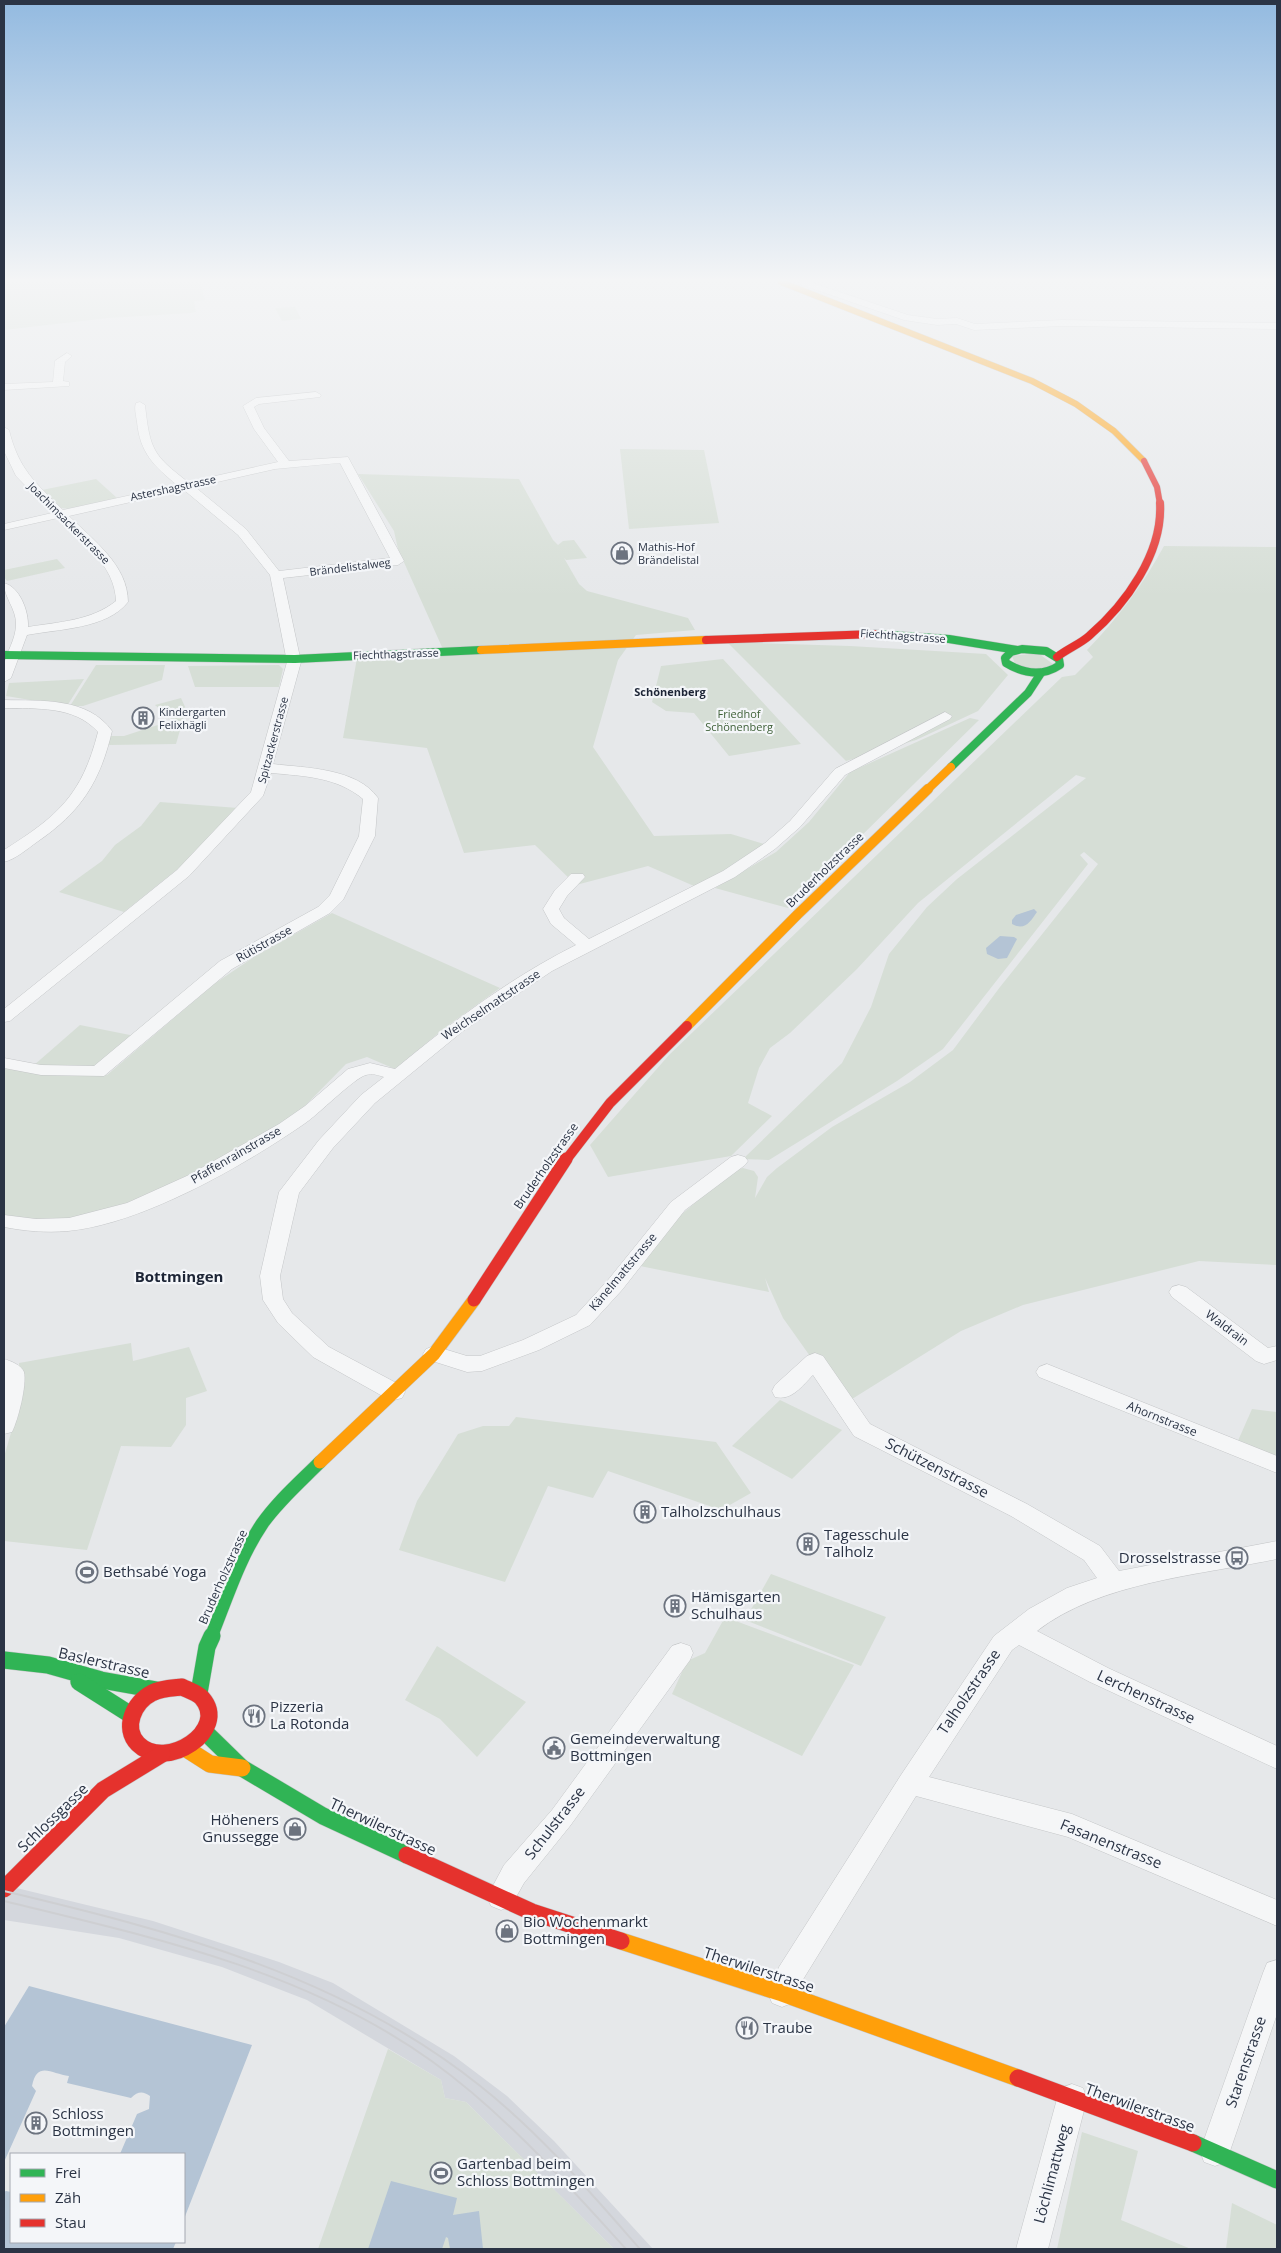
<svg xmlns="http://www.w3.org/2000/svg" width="1281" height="2253" font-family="'Open Sans',sans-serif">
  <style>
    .built { fill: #d4d7dd }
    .green { fill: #d6ded6 }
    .water { fill: #b4c4d5 }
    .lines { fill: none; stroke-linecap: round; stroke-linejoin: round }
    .street-casing { stroke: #c4c6c8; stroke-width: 1 }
    .fast-far2-casing { stroke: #c4c6c8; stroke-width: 9 }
    .fast-far1-casing { stroke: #c4c6c8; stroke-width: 14 }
    .fast-casing { stroke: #c4c6c8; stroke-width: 18 }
    .slow-far4-casing { stroke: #c4c6c8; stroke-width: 7 }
    .slow-far3-casing { stroke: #c4c6c8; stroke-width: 9 }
    .slow-far2-casing { stroke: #c4c6c8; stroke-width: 11 }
    .slow-far1-casing { stroke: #c4c6c8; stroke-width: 14 }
    .slow-casing { stroke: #c4c6c8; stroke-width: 18 }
    .jam-far4-casing { stroke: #c4c6c8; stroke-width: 7 }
    .jam-far3-casing { stroke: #c4c6c8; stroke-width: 9 }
    .jam-far2-casing { stroke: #c4c6c8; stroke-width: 11 }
    .jam-far1-casing { stroke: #c4c6c8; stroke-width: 14 }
    .jam-casing { stroke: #c4c6c8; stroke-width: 18 }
    .street { fill: #f5f6f7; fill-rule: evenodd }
    .fast-far2 { stroke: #30b455; stroke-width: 8 }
    .fast-far1 { stroke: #30b455; stroke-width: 13 }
    .fast { stroke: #30b455; stroke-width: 17 }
    .slow-far4 { stroke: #ff9f0a; stroke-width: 6 }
    .slow-far3 { stroke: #ff9f0a; stroke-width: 8 }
    .slow-far2 { stroke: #ff9f0a; stroke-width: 10 }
    .slow-far1 { stroke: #ff9f0a; stroke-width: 13 }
    .slow { stroke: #ff9f0a; stroke-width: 17 }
    .jam-far4 { stroke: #e5322d; stroke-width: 6 }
    .jam-far3 { stroke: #e5322d; stroke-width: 8 }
    .jam-far2 { stroke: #e5322d; stroke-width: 10 }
    .jam-far1 { stroke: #e5322d; stroke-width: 13 }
    .jam { stroke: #e5322d; stroke-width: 17 }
    .tram { stroke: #cecfd2; stroke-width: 2 }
    .labels { text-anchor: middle; stroke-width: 4.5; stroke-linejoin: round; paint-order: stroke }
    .far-street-label { font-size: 11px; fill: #2b3445; stroke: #f4f6f9 }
    .far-poi-label { font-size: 11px; fill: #2b3445; stroke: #f4f6f9; text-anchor: start }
    .far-neighbourhood-label { font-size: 11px; font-weight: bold; fill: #1d2536; stroke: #f4f6f9 }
    .far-park-label { font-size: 11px; fill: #3f6138; stroke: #f4f6f9 }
    .street-label { font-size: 12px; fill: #2b3445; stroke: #f4f6f9 }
    .quarter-label { font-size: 15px; font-weight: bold; fill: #1d2536; stroke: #f4f6f9 }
    .near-street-label { font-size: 15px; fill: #2b3445; stroke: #f4f6f9 }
    .near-poi-label { font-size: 15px; fill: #2b3445; stroke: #f4f6f9; text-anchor: start }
  </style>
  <rect width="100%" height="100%" fill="#e6e8ea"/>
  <path class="built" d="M4,1885L153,1921L279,1962L333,1983L454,2056L507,2096L554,2141L653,2249H614L466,2102L445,2098L441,2080L307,2000L222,1967L119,1938L4,1920Z"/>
  <g class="green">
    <path d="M4,282H200L205,300L194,301L196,312L191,313L108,318L4,330Z"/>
    <path d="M295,307L301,319L282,321L275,308Z"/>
    <path d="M620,449L704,450L719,523L629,529Z"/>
    <path d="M358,474L519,479L553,540L558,545L563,541L574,540L587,558L566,560L564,558L579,584L587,591L688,618L695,630L636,635L618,660L593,747L654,836L731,834L767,845L731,869L694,886L648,866L576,885L535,845L464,853L427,748L343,738L357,658L446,656L398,549L394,531Z"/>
    <path d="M96,479L117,498L70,509L61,508L42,490Z"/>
    <path d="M1164,546L1277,547V1265L1199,1261L1023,1305L961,1331L844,1404L783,1318L765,1278L769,1292L640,1266L674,1221L733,1170L743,1168L754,1171L758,1177L755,1198L767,1177L777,1168L832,1127L910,1082L953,1050L1000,987L1098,864L1084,852L1080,855L1088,864L943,1049L897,1081L769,1160L743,1159L842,1063L871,1007L889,954L927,907L957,879L1086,778L1076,775L918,903L857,969L790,1033L770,1048L759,1068L748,1103L772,1116L731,1156L608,1177L590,1145L669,1055L1062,677L1075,675L1093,657L1087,650C1118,618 1143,585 1164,546Z"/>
    <path d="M57,559L65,568L7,581L4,577V570Z"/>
    <path d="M727,642L850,646L986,654L1008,675L978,711L916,740L846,761Z"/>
    <path d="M1038,653L1053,664L1037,670L1016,666L1012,656Z"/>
    <path d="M723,659L801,744L729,756L694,713L666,711L652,702L661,666Z"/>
    <path d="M96,665H165L162,680L83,706H70Z"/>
    <path d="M279,665L283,669L279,687H195L188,666Z"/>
    <path d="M84,679L67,706L6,696L9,683Z"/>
    <path d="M181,698L186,709L176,744L109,745L110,736H124L173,720L155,705Z"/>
    <path d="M970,718L979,720L788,908L715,888L776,852L809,822L850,772Z"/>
    <path d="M160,802L238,808L199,852L124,912L59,892L102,861L115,845L141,826Z"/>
    <path d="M332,913L500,988L446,1027L395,1069L367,1057L346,1064L295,1116L215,1163L167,1186L117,1207L71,1218L29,1221L4,1215V1069L107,1075L214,984L254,957Z"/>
    <path d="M80,1025L135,1036L96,1069L33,1066Z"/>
    <path d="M131,1343L133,1361L189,1347L207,1391L186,1398V1425L171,1447L121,1446L87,1550L4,1541V1457L21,1398L19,1363Z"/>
    <path d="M780,1400L842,1430L792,1479L732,1446Z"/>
    <path d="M1252,1409L1277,1412V1460L1237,1443Z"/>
    <path d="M516,1417L716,1442L751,1493L721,1510L608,1471L593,1498L548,1486L505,1582L399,1550L417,1501L458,1434L483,1426H509Z"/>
    <path d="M771,1574L886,1617L861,1666L745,1620Z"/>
    <path d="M725,1617L854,1665L802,1756L672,1694L687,1661L705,1653Z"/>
    <path d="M437,1646L526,1702L477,1757L440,1719L405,1700Z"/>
    <path d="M388,2049L441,2080L445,2098L466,2102L614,2249H318Z"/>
    <path d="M1082,2132L1138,2151L1121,2220L1191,2249H1057Z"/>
    <path d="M1232,2203L1277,2225V2249H1226Z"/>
  </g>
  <g class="water">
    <path d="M1034,909L1037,912C1030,922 1025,931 1012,924V920L1016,915Z"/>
    <path d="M1000,936L1014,937L1017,939L1007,958L998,959L987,954L986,948Z"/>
    <path d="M29,1986L252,2045L184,2219V2154H120L137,2114L149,2109L150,2096C143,2091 138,2091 131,2098L67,2083L69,2076C52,2074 37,2060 32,2086L36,2091L4,2162V2027Z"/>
    <path d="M391,2181L457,2198L453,2215L479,2211L483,2249H450L448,2238L446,2237L442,2249H368Z"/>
    <path d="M6,2191L11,2192V2242H176L173,2249H4V2192Z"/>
  </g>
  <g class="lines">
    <g class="street-casing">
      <g id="street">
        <path d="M798,282H810L908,315L937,319L957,318L975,324L1062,320L1277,323V329L1062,326L974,330L956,324L937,325L904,320L799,284Z"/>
        <path d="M67,353L72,356L65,362L63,381L69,382V386L4,390V384L53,382L55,361Z"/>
        <path d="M316,392L321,395L320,397L259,404L254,407L264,428L289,461L348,457L404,561L398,565L283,578L301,662L273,764C306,768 357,768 378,798L375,836L343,900L330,913L232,969L104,1076L41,1075L4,1068V1058L41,1065L94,1066L220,961L318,907L330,895L359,836L363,799C337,777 304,776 271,773L263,796L189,876L10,1021L4,1022V1009L177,870L251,792L287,662L270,575L238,535L184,490L69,516C93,540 128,565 128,602C107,629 58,629 27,635L11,678L4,682C4,677 3,671 4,666C6,652 16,640 16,624C16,608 4,598 4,583C20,587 29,612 28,627C58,622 91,621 116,601C115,565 81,541 58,518L4,530V524L52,513L16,476L4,451V427L9,430C19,470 35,482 63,510L177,485C154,466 140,453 137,422C136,415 134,408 136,403L140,402L145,405C150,450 153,455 188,482L278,462L254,429L243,406L256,398ZM340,463L390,558L279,571L246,529L195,487L275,469Z"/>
        <path d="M4,700C41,701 88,697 112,731C100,782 81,812 37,842C27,849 16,859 4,862V850C58,816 82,795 98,732C74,705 36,709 4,708Z"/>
        <path d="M945,712L952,716L950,719L845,775L800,827L775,849L735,877L552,971L463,1031L375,1103L333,1148L299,1193L280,1276L283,1299L292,1313L329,1347L402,1386L405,1392L402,1398L394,1400L386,1398L313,1357L278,1323L263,1300L260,1276L279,1192L319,1140L361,1095L384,1077C378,1075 372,1073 366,1075C354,1078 318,1115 304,1124C243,1166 142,1224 68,1231C46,1233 25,1231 4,1227V1215L36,1219L69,1218L127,1203L189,1175L279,1124L305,1106L348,1069L370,1063L395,1069C452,1022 510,978 576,945L551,924L543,909L555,890L571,874H583L585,877L567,896L559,909L564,918L589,939L723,871L765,843L790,821L835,769Z"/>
        <path d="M738,1155L745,1157L748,1161L745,1165L685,1210L622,1290L590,1325L539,1350L482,1371L467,1372L426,1359L423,1354L426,1349L434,1346L467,1356H480L523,1340L576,1315L608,1280L671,1202L731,1157Z"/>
        <path d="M1179,1285L1186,1287L1268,1348L1277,1346V1360L1264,1364L1256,1361L1172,1297L1169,1292L1172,1287Z"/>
        <path d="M815,1353L823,1356L870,1424L1027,1504L1100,1546L1119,1571L1277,1541V1559C1200,1575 1100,1582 1037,1631L1108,1668L1277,1746V1769L1090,1682L1019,1645L1012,1650L929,1777L1072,1814L1277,1900V1926L1068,1837L916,1796L799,1986L792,2003L782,2007L772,2003L768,1993L779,1967L901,1775L994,1636L1029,1609L1067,1588L1097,1578L1084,1560L1011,1516L854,1436L813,1375C802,1386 792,1401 775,1397L772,1391L775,1385L807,1356Z"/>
        <path d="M4,1359C11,1361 21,1365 24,1372C27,1385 18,1420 12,1432L4,1434Z"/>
        <path d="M1047,1364L1277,1456V1473L1039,1377L1036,1372L1039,1367Z"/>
        <path d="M681,1643L690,1646L693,1653L690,1660L570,1826L524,1883L511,1906L501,1910L491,1906L487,1897L504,1865L552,1810L672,1646Z"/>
        <path d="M1277,1960V2014L1230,2151L1226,2162L1215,2166L1204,2162L1200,2151L1263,1973L1267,1963Z"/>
        <path d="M1072,2084L1083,2088L1087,2099L1048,2249H1016L1057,2099L1061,2088Z"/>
      </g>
    </g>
    <g class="fast-far2-casing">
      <g id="fast-far2">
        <path d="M875,634L949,639L1017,650"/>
        <path d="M1022,649L1046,651L1059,659L1060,665C1042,677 1024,674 1006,663L1005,658L1011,652Z"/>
        <path d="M4,655L295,659L481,650"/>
        <path d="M951,767L1028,693L1041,673"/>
      </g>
    </g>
    <g class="fast-far1-casing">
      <path id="fast-far1" d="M211,1637C226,1600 239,1558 262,1524C278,1501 300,1482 320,1462"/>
    </g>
    <g class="fast-casing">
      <g id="fast">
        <path d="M4,1660L48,1665L101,1680L157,1690"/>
        <path d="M79,1682L131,1715"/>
        <path d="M199,1693L207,1647L212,1636"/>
        <path d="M204,1731L242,1768L323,1816L407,1855"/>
        <path d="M1193,2143L1277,2180"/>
      </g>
    </g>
    <g class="slow-far4-casing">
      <path id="slow-far4" d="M781,282L1032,381L1076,404L1114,431L1144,461"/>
    </g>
    <g class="slow-far3-casing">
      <g id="slow-far3">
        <path d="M481,650L706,640"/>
        <path d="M927,790L951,767"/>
      </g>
    </g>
    <g class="slow-far2-casing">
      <path id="slow-far2" d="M687,1026L798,914L928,789"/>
    </g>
    <g class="slow-far1-casing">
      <path id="slow-far1" d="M320,1462L434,1354L474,1300"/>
    </g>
    <g class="slow-casing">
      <g id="slow">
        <path d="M185,1748L210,1764L242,1768"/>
        <path d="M621,1941L782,1993L1018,2078"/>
      </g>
    </g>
    <g class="jam-far4-casing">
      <path id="jam-far4" d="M1144,461L1157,487L1160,504"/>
    </g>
    <g class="jam-far3-casing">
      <g id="jam-far3">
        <path d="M706,640L875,634"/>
        <path d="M1057,657C1067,649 1080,644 1089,636C1126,604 1163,553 1160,503"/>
      </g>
    </g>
    <g class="jam-far2-casing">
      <path id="jam-far2" d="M566,1160L610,1103L687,1026"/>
    </g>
    <g class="jam-far1-casing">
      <path id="jam-far1" d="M474,1300L566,1159"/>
    </g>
    <g class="jam-casing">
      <g id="jam">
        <path d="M182,1687C188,1690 198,1693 202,1698C230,1730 166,1772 138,1744C122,1728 134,1702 152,1693C161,1688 172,1688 182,1687Z"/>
        <path d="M407,1855L532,1912L621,1941"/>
        <path d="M4,1889L103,1790L162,1754"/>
        <path d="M1018,2078L1193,2143"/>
      </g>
    </g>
    <use href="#street" class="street"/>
    <use href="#fast-far2" class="fast-far2"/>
    <use href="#fast-far1" class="fast-far1"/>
    <use href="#fast" class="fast"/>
    <use href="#slow-far4" class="slow-far4"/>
    <use href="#slow-far3" class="slow-far3"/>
    <use href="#slow-far2" class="slow-far2"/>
    <use href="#slow-far1" class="slow-far1"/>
    <use href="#slow" class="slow"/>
    <use href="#jam-far4" class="jam-far4"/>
    <use href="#jam-far3" class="jam-far3"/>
    <use href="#jam-far2" class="jam-far2"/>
    <use href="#jam-far1" class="jam-far1"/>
    <use href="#jam" class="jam"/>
    <g class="tram">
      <path d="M4,1891C172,1931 341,1975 479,2085C539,2132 590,2192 640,2249"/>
      <path d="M4,1901C153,1937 307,1971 433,2062C506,2115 566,2183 626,2249"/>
    </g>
  </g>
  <linearGradient id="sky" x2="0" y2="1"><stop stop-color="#93bae0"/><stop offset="0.47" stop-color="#f4f5f6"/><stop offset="1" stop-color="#f4f5f6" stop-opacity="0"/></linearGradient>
  <rect width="1281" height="597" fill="url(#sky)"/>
  <defs>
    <g id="shop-ring" transform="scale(1.125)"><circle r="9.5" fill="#f4f6f9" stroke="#6c737f" stroke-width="1.5"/><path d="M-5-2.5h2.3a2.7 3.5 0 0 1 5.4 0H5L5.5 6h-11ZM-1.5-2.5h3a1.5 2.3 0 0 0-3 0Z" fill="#6c737f"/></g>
    <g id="building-ring" transform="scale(1.125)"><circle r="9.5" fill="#f4f6f9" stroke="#6c737f" stroke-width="1.5"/><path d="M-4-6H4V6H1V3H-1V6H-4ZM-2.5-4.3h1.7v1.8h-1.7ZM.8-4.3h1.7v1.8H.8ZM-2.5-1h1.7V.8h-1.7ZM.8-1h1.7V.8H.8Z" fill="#6c737f"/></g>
    <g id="bus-ring" transform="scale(1.125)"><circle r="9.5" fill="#f4f6f9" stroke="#6c737f" stroke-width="1.5"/><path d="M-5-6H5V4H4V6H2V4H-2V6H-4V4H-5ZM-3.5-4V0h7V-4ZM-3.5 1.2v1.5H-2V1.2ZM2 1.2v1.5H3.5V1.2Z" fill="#6c737f"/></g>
    <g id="stadium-ring" transform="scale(1.125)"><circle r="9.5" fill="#f4f6f9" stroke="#6c737f" stroke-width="1.5"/><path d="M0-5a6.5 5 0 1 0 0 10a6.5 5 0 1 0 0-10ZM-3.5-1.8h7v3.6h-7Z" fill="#6c737f"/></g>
    <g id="restaurant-ring" transform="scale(1.125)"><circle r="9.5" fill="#f4f6f9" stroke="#6c737f" stroke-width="1.5"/><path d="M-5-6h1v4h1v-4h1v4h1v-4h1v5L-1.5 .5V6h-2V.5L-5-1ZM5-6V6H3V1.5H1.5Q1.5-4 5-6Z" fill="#6c737f"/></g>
    <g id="civic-ring" transform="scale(1.125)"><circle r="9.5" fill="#f4f6f9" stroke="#6c737f" stroke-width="1.5"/><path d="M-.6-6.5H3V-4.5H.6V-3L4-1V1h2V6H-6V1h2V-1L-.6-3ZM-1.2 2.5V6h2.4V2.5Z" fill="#6c737f"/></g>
  </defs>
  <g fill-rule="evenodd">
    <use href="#shop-ring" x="622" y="553"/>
    <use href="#building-ring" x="143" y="718"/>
    <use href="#building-ring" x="645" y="1512"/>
    <use href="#building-ring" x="808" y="1544"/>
    <use href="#bus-ring" x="1237" y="1558"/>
    <use href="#stadium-ring" x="87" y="1572"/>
    <use href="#building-ring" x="675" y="1606"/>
    <use href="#restaurant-ring" x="254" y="1716"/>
    <use href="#civic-ring" x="554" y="1748"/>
    <use href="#shop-ring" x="295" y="1829"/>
    <use href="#shop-ring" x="507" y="1931"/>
    <use href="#restaurant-ring" x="747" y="2028"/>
    <use href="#building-ring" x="36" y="2123"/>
    <use href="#stadium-ring" x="441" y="2173"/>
  </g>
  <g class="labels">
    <g class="far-street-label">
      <text transform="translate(173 488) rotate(-12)" y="4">Astershagstrasse</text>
      <text transform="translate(69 523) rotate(45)" y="4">Joachimsackerstrasse</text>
      <text transform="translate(350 567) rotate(-7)" y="4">Brändelistalweg</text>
      <text transform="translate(903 636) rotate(4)" y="4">Fiechthagstrasse</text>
      <text transform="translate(396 654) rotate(-2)" y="4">Fiechthagstrasse</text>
      <text transform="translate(273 740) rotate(-75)" y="4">Spitzackerstrasse</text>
    </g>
    <g class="far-poi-label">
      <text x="638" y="551">Mathis-Hof<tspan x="638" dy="13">Brändelistal</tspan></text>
      <text x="159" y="716">Kindergarten<tspan x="159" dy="13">Felixhägli</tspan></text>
    </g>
    <g class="far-neighbourhood-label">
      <text x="670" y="696">Schönenberg</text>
    </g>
    <g class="far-park-label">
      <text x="739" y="718">Friedhof<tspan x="739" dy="13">Schönenberg</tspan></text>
    </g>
    <g class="street-label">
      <text transform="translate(825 870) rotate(-44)" y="4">Bruderholzstrasse</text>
      <text transform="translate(264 944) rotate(-29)" y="4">Rütistrasse</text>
      <text transform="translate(491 1005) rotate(-34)" y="4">Weichselmattstrasse</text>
      <text transform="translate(236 1155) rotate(-30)" y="4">Pfaffenrainstrasse</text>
      <text transform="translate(546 1166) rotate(-55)" y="4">Bruderholzstrasse</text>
      <text transform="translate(623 1272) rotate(-50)" y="4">Känelmattstrasse</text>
      <text transform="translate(1227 1328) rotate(37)" y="4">Waldrain</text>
      <text transform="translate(1162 1419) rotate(22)" y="4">Ahornstrasse</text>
      <text transform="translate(223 1577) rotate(-66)" y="4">Bruderholzstrasse</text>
    </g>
    <g class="quarter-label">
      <text x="179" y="1282">Bottmingen</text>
    </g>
    <g class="near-street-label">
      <text transform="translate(937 1468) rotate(27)" y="5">Schützenstrasse</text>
      <text transform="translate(104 1663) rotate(13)" y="5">Baslerstrasse</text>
      <text transform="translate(969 1692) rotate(-56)" y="5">Talholzstrasse</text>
      <text transform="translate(1146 1697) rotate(25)" y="5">Lerchenstrasse</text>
      <text transform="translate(53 1818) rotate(-44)" y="5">Schlossgasse</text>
      <text transform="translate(555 1823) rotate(-52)" y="5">Schulstrasse</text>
      <text transform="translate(383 1827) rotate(25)" y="5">Therwilerstrasse</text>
      <text transform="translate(1111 1844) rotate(22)" y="5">Fasanenstrasse</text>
      <text transform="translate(759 1970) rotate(18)" y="5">Therwilerstrasse</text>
      <text transform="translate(1246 2062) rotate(-71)" y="5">Starenstrasse</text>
      <text transform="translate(1140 2108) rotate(20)" y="5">Therwilerstrasse</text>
      <text transform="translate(1052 2174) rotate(-75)" y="5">Löchlimattweg</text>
    </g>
    <g class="near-poi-label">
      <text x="661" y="1517">Talholzschulhaus</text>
      <text x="824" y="1540">Tagesschule<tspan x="824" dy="17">Talholz</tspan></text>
      <text x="1221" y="1563" text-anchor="end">Drosselstrasse</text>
      <text x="103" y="1577">Bethsabé Yoga</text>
      <text x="691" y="1602">Hämisgarten<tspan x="691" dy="17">Schulhaus</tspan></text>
      <text x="270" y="1712">Pizzeria<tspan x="270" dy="17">La Rotonda</tspan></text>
      <text x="570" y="1744">Gemeindeverwaltung<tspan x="570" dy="17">Bottmingen</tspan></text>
      <text x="279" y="1825" text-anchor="end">Höheners<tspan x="279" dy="17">Gnussegge</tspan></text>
      <text x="523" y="1927">Bio Wochenmarkt<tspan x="523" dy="17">Bottmingen</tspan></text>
      <text x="763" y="2033">Traube</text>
      <text x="52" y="2119">Schloss<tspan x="52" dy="17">Bottmingen</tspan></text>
      <text x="457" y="2169">Gartenbad beim<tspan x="457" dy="17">Schloss Bottmingen</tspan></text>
    </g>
  </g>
  <rect width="1281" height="2253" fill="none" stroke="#2b3445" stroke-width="10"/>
  <rect x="10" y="2153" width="175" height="90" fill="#f4f6f9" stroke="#a4a8b1"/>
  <rect x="20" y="2169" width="25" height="8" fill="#30b455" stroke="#a4a8b1"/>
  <text x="55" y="2178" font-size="15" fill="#2b3445">Frei</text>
  <rect x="20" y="2194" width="25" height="8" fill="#ff9f0a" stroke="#a4a8b1"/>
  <text x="55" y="2203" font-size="15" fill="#2b3445">Zäh</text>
  <rect x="20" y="2219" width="25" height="8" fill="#e5322d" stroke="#a4a8b1"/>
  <text x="55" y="2228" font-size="15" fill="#2b3445">Stau</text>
</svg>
